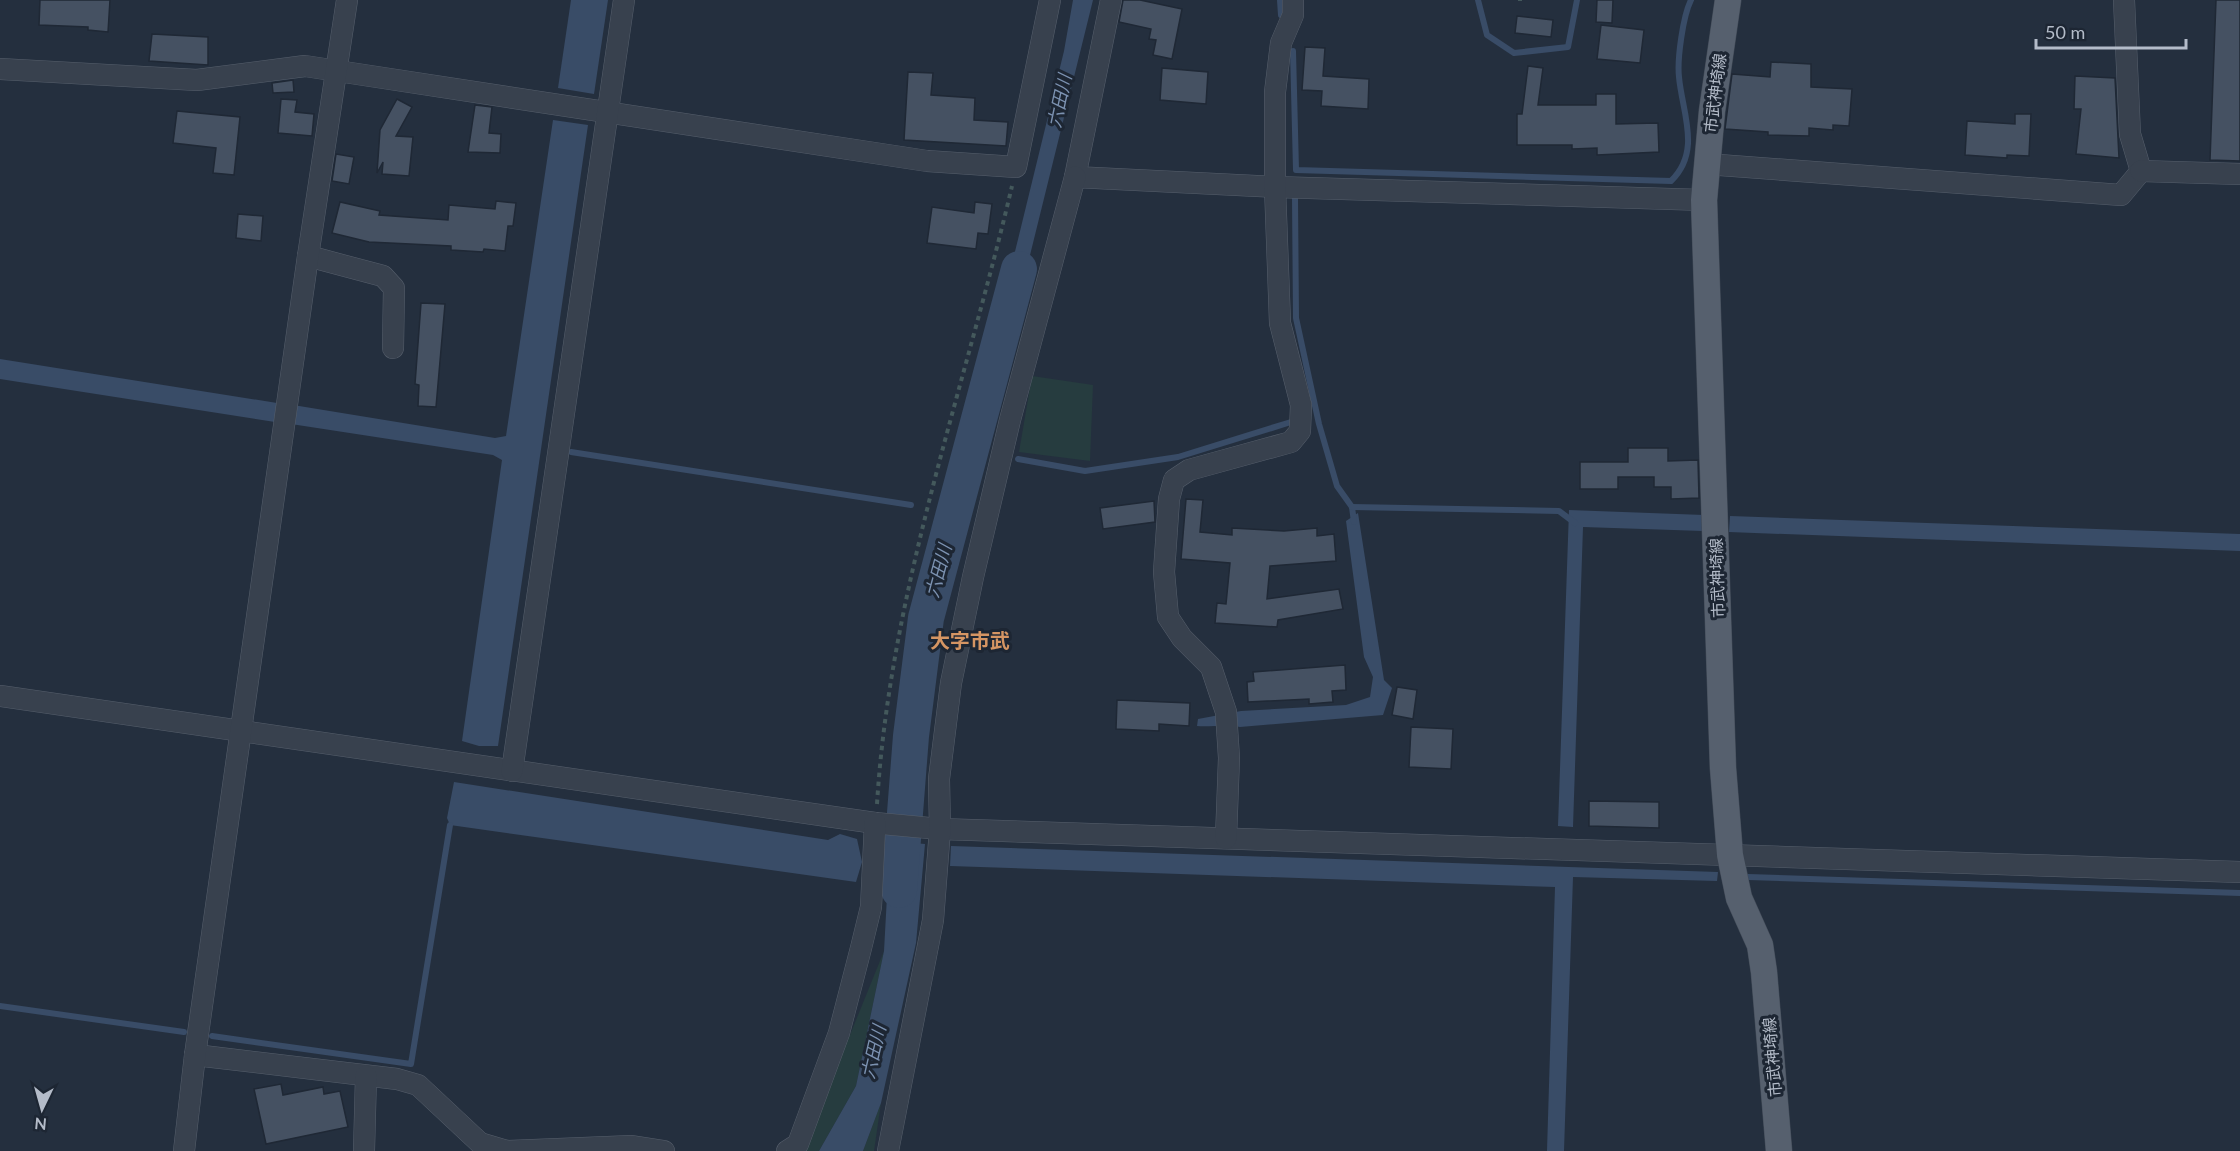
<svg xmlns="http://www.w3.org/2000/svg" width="2240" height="1151" font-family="Lato,'Noto Sans JP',sans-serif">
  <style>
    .green { fill: #263c3f }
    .water { fill: #394c67 }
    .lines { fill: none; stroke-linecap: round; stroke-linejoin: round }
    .stream { stroke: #394c67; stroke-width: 6 }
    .river { stroke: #394c67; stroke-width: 36 }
    .building { fill: #455162; stroke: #1f2835; stroke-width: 1.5 }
    .minor-casing { stroke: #565f6c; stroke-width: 22 }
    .major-casing { stroke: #414a57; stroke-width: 27 }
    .path { stroke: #44595c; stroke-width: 4; stroke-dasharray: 4.5 4.5; stroke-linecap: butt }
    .minor { stroke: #38414e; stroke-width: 21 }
    .major { stroke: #56606e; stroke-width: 26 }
    .labels { text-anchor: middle; stroke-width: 6; stroke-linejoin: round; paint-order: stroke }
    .street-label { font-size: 16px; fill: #b4bcc9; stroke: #1d2633 }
    .water-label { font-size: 18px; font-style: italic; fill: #7c92b1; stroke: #1d2633 }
    .quarter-label { font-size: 20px; font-weight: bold; fill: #d59563; stroke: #1d2633 }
  </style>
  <rect width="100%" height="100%" fill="#242f3e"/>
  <g class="green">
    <path d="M1032,376L1093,385L1090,461L1019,452Z"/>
    <path d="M884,951L856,1086L819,1151H803Z"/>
    <path d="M881,1103L874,1151H863Z"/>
  </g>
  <g class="water">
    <path d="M571,0H608L594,94L558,88Z"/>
    <path d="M1073,0H1093L1015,316L999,317L1064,51Z"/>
    <path d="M553,120L588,125L498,746H479L462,741L502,460L493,455L291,424L293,405L495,438L506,436Z"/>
    <path d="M0,359L277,403L275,422L0,379Z"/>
    <path d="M1569,510L1704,515L1703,531L1583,527L1573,827L1558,826Z"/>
    <path d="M1358,513L1384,680L1392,688L1383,715L1240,727C1231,724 1210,727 1197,726L1198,719L1241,711L1346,705L1370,697L1373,677L1364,657L1346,521Z"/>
    <path d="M1730,516L2240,534V551L1729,532Z"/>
    <path d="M454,782L828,840L840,834L857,839L862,862L856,882L450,825L447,818Z"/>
    <path d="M890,841L925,844L916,943L881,1103L863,1151H819L856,1086L884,951Z"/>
    <path d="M951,846L1718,872L1717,881L1573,877L1564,1151H1547L1555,887L950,866Z"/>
  </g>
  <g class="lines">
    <g class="stream">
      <path d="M1280,0L1281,15"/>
      <path d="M1478,0L1487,35L1514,53L1568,47L1577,0"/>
      <path d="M1293,51L1296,170L1671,181C1702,151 1682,112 1679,77C1677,59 1683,16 1691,0"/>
      <path d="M1295,198L1296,318L1319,424L1337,486L1352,507L1354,522"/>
      <path d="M571,452L911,505"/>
      <path d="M1018,459L1085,471L1178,457L1291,422"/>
      <path d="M1352,507L1559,511L1575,523"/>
      <path d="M1748,877L2240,893"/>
      <path d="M0,1006L184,1032"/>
      <path d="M212,1036L411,1064L450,825"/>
    </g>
    <path class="river" d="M899,890L911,736L926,618L1019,269"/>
  </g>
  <g class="building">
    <path d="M40,0H110L108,32L88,30V27L39,25Z"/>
    <path d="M1123,0H1140L1182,9L1172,59L1153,55L1156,40L1149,39L1151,29L1119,22Z"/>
    <path d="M1597,0H1613L1612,23L1596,22Z"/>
    <path d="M2216,0H2240V161L2210,160Z"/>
    <path d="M1517,16L1553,20L1551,37L1515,33Z"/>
    <path d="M1601,25L1644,30L1640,63L1597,59Z"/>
    <path d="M152,34L208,37V65L149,61Z"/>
    <path d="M1305,47L1325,48L1323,76L1369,79L1368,109L1321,106L1322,91L1302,90Z"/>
    <path d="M1771,62L1811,64V87L1852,89L1849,126L1833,125V130L1809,128V136L1768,135V132L1725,129L1732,74L1770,77Z"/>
    <path d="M1528,66L1543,68L1538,105H1596V94H1616V124L1658,123L1659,152L1597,155V148L1572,149V145H1517V114H1522Z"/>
    <path d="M1162,68L1208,72L1206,104L1160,100Z"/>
    <path d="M908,72L933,73L931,95L975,98L974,120L1008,122L1006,146L904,140Z"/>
    <path d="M2075,76L2115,78L2119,158L2076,154L2081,109H2074Z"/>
    <path d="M293,80L294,92L273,93L272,83Z"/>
    <path d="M281,99L297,100L295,112L314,114L312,136L278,133Z"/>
    <path d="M397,99L412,107L396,136L413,137L409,176L382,174L383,162L377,173L380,130Z"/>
    <path d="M475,105L492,107L489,133L501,134L500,153L468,152Z"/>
    <path d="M177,111L240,117L234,175L213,173L216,148L173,143Z"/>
    <path d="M2015,114H2031L2029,156L2007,155V158L1965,155L1967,121L2015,124Z"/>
    <path d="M336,154L354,157L349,184L332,181Z"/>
    <path d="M496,201L516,203L513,226H508L505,251L484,249L483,252L451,250V246L369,242L332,233L340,202L380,211L379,215L448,220L449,205L495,209Z"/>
    <path d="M975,202L992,204L988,234L978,233L976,249L927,243L932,207L974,213Z"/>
    <path d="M238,214L263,216L261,241L236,238Z"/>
    <path d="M421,303L445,304L436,407L418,406L419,385L415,384Z"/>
    <path d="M1628,448H1668V461L1698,460L1699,498L1671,499V487H1654V477H1618V489H1580V462H1628Z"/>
    <path d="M1186,499L1203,500L1200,532L1232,535V528L1284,531L1317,528V536L1334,534L1336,561L1270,566L1267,599L1339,589L1343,609L1278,620L1277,627L1215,623L1217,603L1226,604L1230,563L1181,559Z"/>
    <path d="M1154,501L1155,522L1103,529L1100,508Z"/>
    <path d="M1345,665L1346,690L1332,691L1333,702L1309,704V699L1248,702L1247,682L1254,681L1253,672Z"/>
    <path d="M1397,687L1417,690L1413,719L1392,715Z"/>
    <path d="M1117,700L1190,703L1189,726L1159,724V731L1116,729Z"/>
    <path d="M1411,727L1453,729L1451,769L1409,767Z"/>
    <path d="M1589,801L1659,802V828L1589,826Z"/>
    <path d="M281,1084L283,1095L323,1087L324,1094L340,1091L348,1127L266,1144L254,1089Z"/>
  </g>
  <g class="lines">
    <g class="minor-casing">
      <g id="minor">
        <path d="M1111,0L1075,177L1275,187L1704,200"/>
        <path d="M2124,0L2130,134L2141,171"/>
        <path d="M0,69L197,80L305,66L927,161L1016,167L1050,0"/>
        <path d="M1706,164L2121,195L2141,171"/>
        <path d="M2141,171L2240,174"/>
        <path d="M308,256L383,276L394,288L393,348"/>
        <path d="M0,696L875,823L940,829L2240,872"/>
        <path d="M512,771L624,0"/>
        <path d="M1226,838L1229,758L1226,712L1211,667L1182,638L1168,617L1164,572L1169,499L1174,480L1189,470L1291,442L1300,431L1301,405L1280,323L1275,187V92L1281,43L1293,15V0"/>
        <path d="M195,1055L397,1079L418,1085L480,1143L507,1151L632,1146L664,1151"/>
        <path d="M184,1151L195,1055L308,256L347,0"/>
        <path d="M364,1151L366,1076"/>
        <path d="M787,1151L798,1144L839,1033L861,948L871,907L875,823"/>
        <path d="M888,1151L933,920L940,829L939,779L951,683L973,577L1010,420L1075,177"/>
      </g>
    </g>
    <g class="major-casing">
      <path id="major" d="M1728,0L1712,111L1704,200L1723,768L1730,855L1739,898L1760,945L1764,972L1779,1151"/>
    </g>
    <g class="path">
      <path d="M1520,1V0"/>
      <path d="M877,804C890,592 964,391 1012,186"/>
    </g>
    <use href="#minor" class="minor"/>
    <use href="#major" class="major"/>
  </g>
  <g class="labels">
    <g class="street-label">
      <text transform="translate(1715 93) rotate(-83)" y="6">市武神埼線</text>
      <text transform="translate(1717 578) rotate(-92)" y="6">市武神埼線</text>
      <text transform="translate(1772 1057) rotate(-95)" y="6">市武神埼線</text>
    </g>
    <g class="water-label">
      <text transform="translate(1060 101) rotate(-78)" y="6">六田川</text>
      <text transform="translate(939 571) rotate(-75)" y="6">六田川</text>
      <text transform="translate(874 1052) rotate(-77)" y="6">六田川</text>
    </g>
    <g class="quarter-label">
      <text x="970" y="648">大字市武</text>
    </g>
  </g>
  <g transform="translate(42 1109) rotate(185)" stroke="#1d2633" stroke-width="4.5" paint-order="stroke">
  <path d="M0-4.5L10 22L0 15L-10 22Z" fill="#b4bcc9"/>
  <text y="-9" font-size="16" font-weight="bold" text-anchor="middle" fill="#b4bcc9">N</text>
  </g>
  <path d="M2036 39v9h150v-9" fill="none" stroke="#b4bcc9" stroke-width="3"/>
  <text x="2045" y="39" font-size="18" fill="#b4bcc9" stroke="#1d2633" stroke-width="4.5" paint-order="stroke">50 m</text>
</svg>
